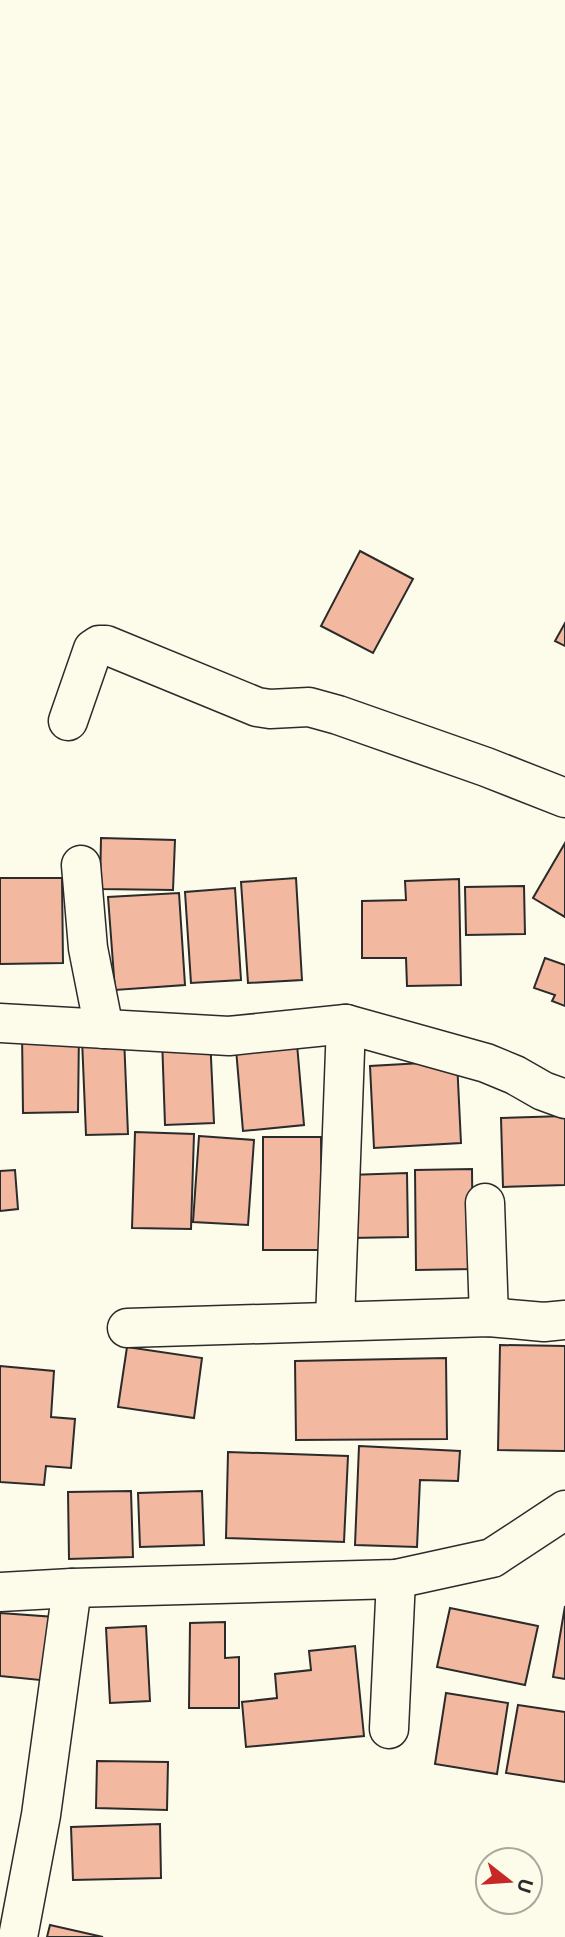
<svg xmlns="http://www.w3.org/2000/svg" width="565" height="1937" font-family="'Open Sans',sans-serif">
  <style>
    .building { fill: #f2b8a0; stroke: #2b2b2b; stroke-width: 2 }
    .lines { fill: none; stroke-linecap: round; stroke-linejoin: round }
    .minor-casing { stroke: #2b2b2b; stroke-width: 41 }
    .minor { stroke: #fdfbea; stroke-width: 38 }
  </style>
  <rect width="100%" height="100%" fill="#fdfbea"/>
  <g class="building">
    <path d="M360,551L413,579L373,653L321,626Z"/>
    <path d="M565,623V646L555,641Z"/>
    <path d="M101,838L175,840L173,890L100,889Z"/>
    <path d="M565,843V917L533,898Z"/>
    <path d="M0,878H62L63,963L0,964Z"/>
    <path d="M296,878L302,980L248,983L241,882Z"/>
    <path d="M459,879L461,985L407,986L406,958H362V901L406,900L405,881Z"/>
    <path d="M524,886L525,934L466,935L465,887Z"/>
    <path d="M235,888L241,980L191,983L185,892Z"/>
    <path d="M179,893L185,985L115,990L108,897Z"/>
    <path d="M545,958L565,965V1006L552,1001L555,995L534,988Z"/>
    <path d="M22,1031H79L78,1112L23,1113Z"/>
    <path d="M210,1036L214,1123L165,1125L162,1038Z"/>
    <path d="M124,1037L128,1134L86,1135L82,1039Z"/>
    <path d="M297,1044L304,1125L243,1131L236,1049Z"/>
    <path d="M457,1061L461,1143L374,1148L370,1066Z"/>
    <path d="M565,1116V1185L503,1187L501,1118Z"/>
    <path d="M135,1132L194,1134L191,1229L132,1228Z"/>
    <path d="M199,1136L254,1140L248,1225L193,1222Z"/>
    <path d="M263,1137H321L322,1250H263Z"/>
    <path d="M472,1169L473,1269L416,1270L415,1170Z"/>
    <path d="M15,1170L18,1209L0,1211V1171Z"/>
    <path d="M407,1173L408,1237L350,1238L349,1175Z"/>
    <path d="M500,1345L565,1346V1451L498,1450Z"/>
    <path d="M127,1347L202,1358L194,1418L118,1407Z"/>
    <path d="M446,1358L447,1439L296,1440L295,1361Z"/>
    <path d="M0,1366L54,1371L51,1417L75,1419L71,1468L46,1466L44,1485L0,1482Z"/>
    <path d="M359,1446L460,1451L458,1481L420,1480L417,1547L355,1545Z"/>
    <path d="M228,1452L348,1456L344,1542L226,1538Z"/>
    <path d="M131,1491L133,1557L69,1559L68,1492Z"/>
    <path d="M202,1491L204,1545L140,1547L138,1493Z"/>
    <path d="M565,1606V1679L553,1677Z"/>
    <path d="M450,1608L538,1626L525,1685L437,1667Z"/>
    <path d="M0,1613L55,1617L50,1681L0,1676Z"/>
    <path d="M225,1622V1658L239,1657V1708H189L190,1623Z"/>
    <path d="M146,1626L150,1701L110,1703L106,1628Z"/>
    <path d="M355,1646L364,1736L246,1747L242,1702L277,1698L275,1674L311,1670L309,1651Z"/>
    <path d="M446,1693L508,1703L497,1774L435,1764Z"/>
    <path d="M518,1705L565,1712V1782L506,1773Z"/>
    <path d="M97,1761L168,1762L167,1810L96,1808Z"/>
    <path d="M160,1824L161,1878L73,1880L71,1827Z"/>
    <path d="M50,1925L103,1937H47Z"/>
  </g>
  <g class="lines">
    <g class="minor-casing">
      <g id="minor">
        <path d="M68,721L93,649L99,645H106L257,707L270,709L309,707L338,715L486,767L565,798"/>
        <path d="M81,865L88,948L104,1029"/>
        <path d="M0,1023L229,1036L346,1024L486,1063L515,1075L543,1091L565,1099"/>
        <path d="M485,1203L489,1317"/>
        <path d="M335,1321L346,1024"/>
        <path d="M127,1328L489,1317L544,1322L565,1320"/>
        <path d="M0,1592L72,1588L396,1579L492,1558L565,1510"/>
        <path d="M389,1729L396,1579"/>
        <path d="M18,1937L41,1815L72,1588"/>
      </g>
    </g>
    <use href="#minor" class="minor"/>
  </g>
  <g transform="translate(509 1881) rotate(107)"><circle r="33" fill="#fdfbea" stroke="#a9a89e" stroke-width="2"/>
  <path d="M0-5L12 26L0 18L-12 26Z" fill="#c62828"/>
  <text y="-10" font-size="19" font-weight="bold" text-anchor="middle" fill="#2b2b2b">U</text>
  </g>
</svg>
